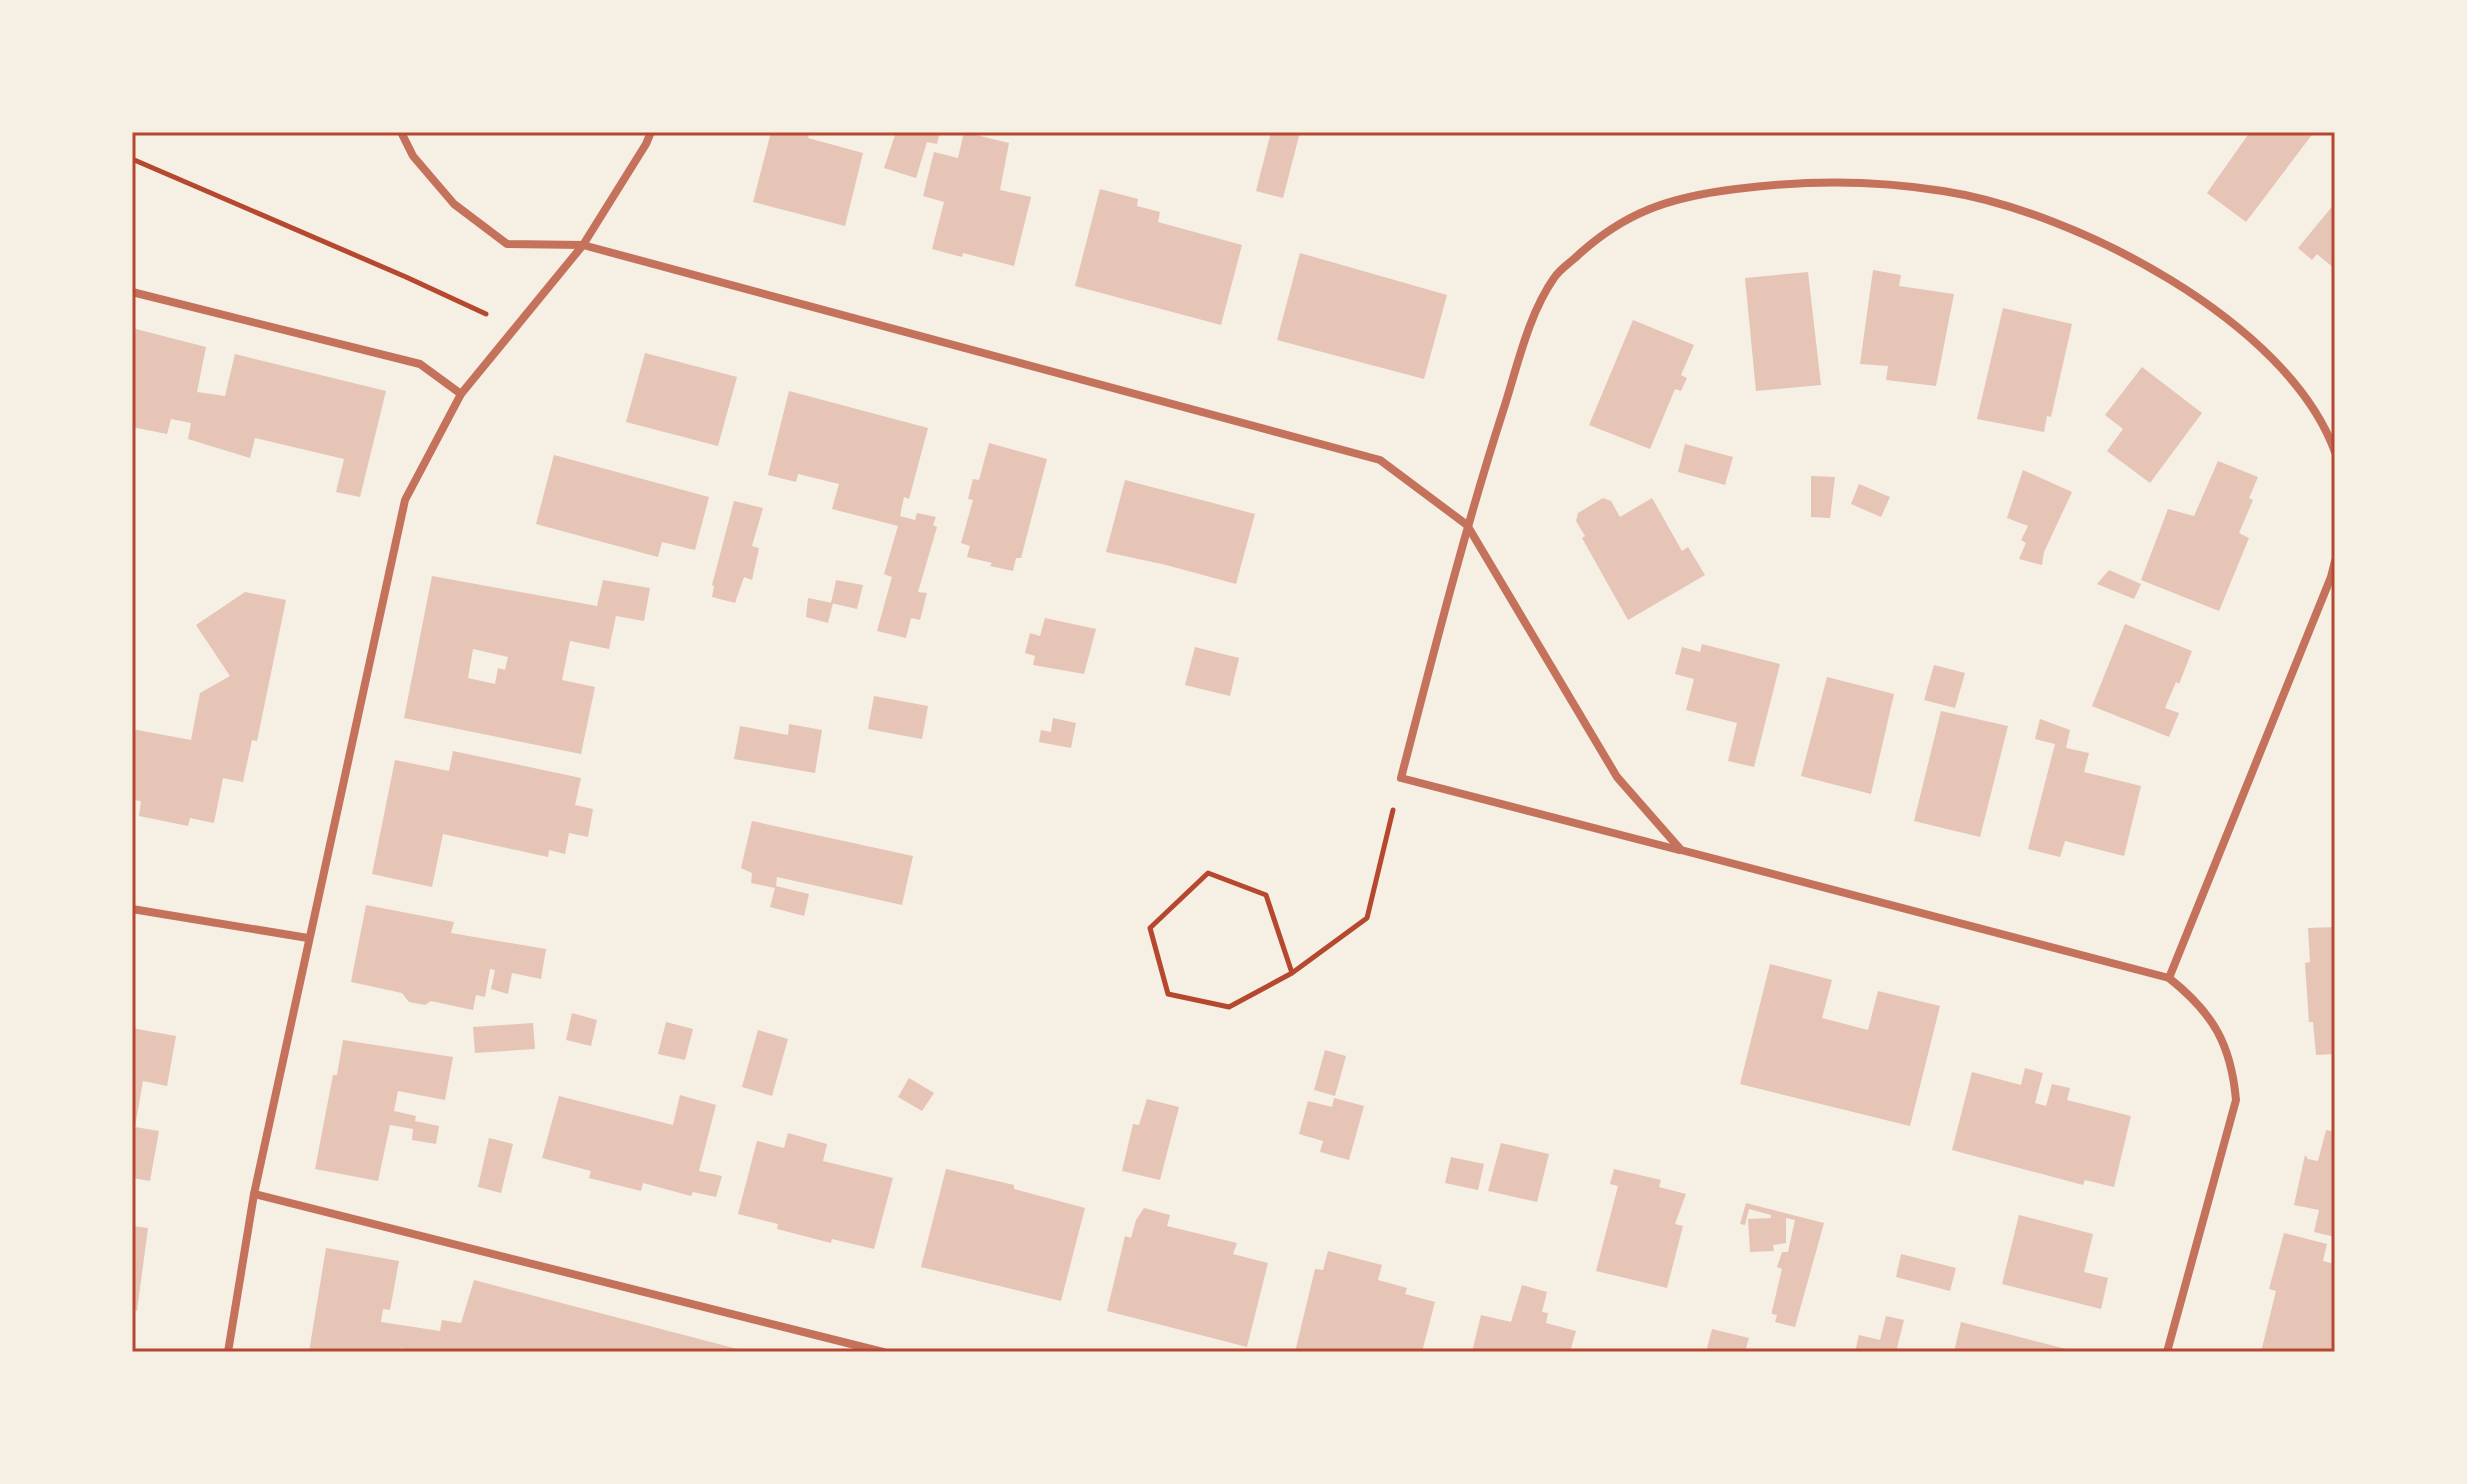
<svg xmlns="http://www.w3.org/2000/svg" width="2467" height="1484" font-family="'Noto Sans',sans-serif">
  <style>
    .building { fill: #e6c5b7; fill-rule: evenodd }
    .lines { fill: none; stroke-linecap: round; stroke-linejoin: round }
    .path { stroke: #b5482f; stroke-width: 5 }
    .minor { stroke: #c5725c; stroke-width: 8 }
    .neatline { fill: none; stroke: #b5482f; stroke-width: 3 }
  </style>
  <rect width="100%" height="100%" fill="#f6efe4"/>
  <g class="building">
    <path d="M771,132H810L808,138L863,153L845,226L753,202Z"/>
    <path d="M896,132H940L937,144L927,142L916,178L884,168Z"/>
    <path d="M964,132L1009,143L1000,190L1031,197L1014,266L963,253L962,257L932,249L944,202L923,196L934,152L958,158Z"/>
    <path d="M1271,132H1300L1283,198L1256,191Z"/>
    <path d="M2250,132H2314L2246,222L2207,193Z"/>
    <path d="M1100,189L1138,199L1137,206L1160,212L1158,222L1242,245L1221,325L1075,286Z"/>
    <path d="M2335,203V269L2317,254L2312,260L2298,248Z"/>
    <path d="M1300,253L1447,295L1424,379L1277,340Z"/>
    <path d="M1873,270L1901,275L1899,286L1954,294L1936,386L1886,380L1888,366L1860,364Z"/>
    <path d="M1808,272L1821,385L1756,391L1745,278Z"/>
    <path d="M2003,308L2072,324L2051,417L2047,416L2044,432L1977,419Z"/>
    <path d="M1633,320L1694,345L1681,375L1687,378L1681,391L1675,389L1650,449L1589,425Z"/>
    <path d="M132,328L206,347L197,392L225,396L235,354L386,391L360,497L336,492L344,459L255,438L250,458L188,439L191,423L171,419L167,434L132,427Z"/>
    <path d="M645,353L737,377L718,446L626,422Z"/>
    <path d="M2142,367L2202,413L2150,483L2107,451L2123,429L2105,415Z"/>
    <path d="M789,391L928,428L909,499L904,497L900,516L915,520L917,513L936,517L933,525L937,527L918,592L927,593L920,620L911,618L906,638L877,631L892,577L884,574L898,526L832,509L839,484L798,474L796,482L768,475Z"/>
    <path d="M989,443L1047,459L1021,558H1016L1013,571L990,566L992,563L967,557L970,546L961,543L973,500L968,499L973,479L979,480Z"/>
    <path d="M1685,444L1733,457L1725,485L1678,472Z"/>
    <path d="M554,455L709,497L695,550L662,542L658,557L536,524Z"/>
    <path d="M2218,461L2258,477L2249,498L2253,500L2239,533L2249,538L2219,611L2141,580L2168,509L2194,516Z"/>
    <path d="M2023,470L2072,492L2044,552L2042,565L2019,559L2026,543L2021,540L2028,526L2007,518Z"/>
    <path d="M1811,476L1835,477L1830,518L1811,517Z"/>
    <path d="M1125,480L1255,514L1236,584L1166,565L1106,552Z"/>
    <path d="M1859,484L1890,497L1881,517L1851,504Z"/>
    <path d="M1603,498L1611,501L1620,517L1652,498L1682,551L1688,547L1705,575L1628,620L1582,538L1585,536L1576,521L1578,513Z"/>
    <path d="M734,501L763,508L752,546L759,548L752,580L744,577L735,603L712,597L714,586L712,585Z"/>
    <path d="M2109,570L2141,584L2134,599L2097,584Z"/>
    <path d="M432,576L597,606L603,580L650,588L644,621L616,616L609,649L570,641L562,680L595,687L581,754L404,718ZM473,649L508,657L505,670L498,668L495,684L468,678Z"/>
    <path d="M836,580L863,585L857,609L831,603Z"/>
    <path d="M245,592L286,600L257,741L252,740L243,782L223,778L214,823L190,818L188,826L139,816L141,801L132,800V729L191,740L200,693L230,676L196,625Z"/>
    <path d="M808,598L833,603L828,623L806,617Z"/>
    <path d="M1045,618L1096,629L1084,674L1033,665L1035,656L1025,653L1030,633L1040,636Z"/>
    <path d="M2125,624L2192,651L2179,684L2176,682L2165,708L2179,713L2169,737L2092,706Z"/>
    <path d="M1702,644L1780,664L1754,767L1728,761L1737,723L1686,710L1694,679L1675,674L1682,647L1700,652Z"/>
    <path d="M1195,647L1239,658L1230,696L1185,685Z"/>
    <path d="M1934,665L1965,673L1955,708L1924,700Z"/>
    <path d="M1827,677L1894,694L1871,794L1801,776Z"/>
    <path d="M874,696L928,706L922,739L868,729Z"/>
    <path d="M1941,711L2008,726L1980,837L1914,821Z"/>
    <path d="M1053,718L1076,723L1071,748L1039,742L1041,730L1051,732Z"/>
    <path d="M2040,719L2070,730L2066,748L2089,753L2084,772L2141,786L2124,856L2065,841L2060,857L2028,849L2055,744L2035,739Z"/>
    <path d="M789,724L822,730L815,773L734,759L740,726L788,735Z"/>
    <path d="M453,751L581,778L575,805L593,809L588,837L569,833L565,854L549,850L548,857L443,834L432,887L372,874L395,760L449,771Z"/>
    <path d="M752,821L913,856L902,905L777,877L776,886L809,894L804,916L770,907L775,888L751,883L752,873L741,868Z"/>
    <path d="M366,905L454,922L451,933L546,949L541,979L512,973L508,994L491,989L495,970L490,969L485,997L476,995L473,1010L431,1001L425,1005L409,1002L402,993L351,982Z"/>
    <path d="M2335,927V1054L2316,1055L2313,1022H2309L2305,963L2310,962L2308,928Z"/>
    <path d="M1770,964L1832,980L1822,1018L1868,1030L1878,991L1940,1006L1910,1126L1740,1084Z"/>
    <path d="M572,1013L597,1020L591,1046L566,1040Z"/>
    <path d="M666,1022L693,1029L685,1060L658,1054Z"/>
    <path d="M533,1023L535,1049L475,1053L473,1027Z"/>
    <path d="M132,1028L176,1036L167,1086L143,1081L135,1127L159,1131L150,1181L132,1178Z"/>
    <path d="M758,1030L788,1039L772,1096L742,1087Z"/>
    <path d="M343,1040L453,1057L445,1100L398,1091L394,1111L416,1116L415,1121L439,1126L436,1144L412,1140L413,1129L390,1125L378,1181L315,1169L333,1075H337Z"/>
    <path d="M1325,1050L1346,1056L1335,1096L1314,1090Z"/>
    <path d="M2025,1068L2043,1073L2035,1103L2046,1106L2052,1084L2070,1088L2067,1100L2131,1116L2114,1187L2085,1180L2083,1185L1952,1150L1972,1072L2021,1085Z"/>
    <path d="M909,1078L934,1093L922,1111L898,1097Z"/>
    <path d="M680,1095L716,1105L699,1171L722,1176L716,1197L693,1192L691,1196L643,1183L641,1191L589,1178L591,1171L542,1158L559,1096L673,1125Z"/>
    <path d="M1334,1098L1364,1106L1349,1160L1320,1152L1323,1141L1299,1134L1308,1101L1332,1107Z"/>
    <path d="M1147,1099L1179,1107L1160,1180L1122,1171L1133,1124L1139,1125Z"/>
    <path d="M2326,1130L2335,1132V1237L2314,1232L2319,1210L2294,1205L2305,1155L2308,1159L2318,1161Z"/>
    <path d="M788,1133L827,1144L823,1161L893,1178L874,1249L832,1239L831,1243L777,1229L778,1224L738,1214L757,1141L784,1148Z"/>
    <path d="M489,1138L513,1144L501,1193L478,1187Z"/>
    <path d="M1501,1143L1549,1154L1537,1202L1488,1191Z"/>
    <path d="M1451,1157L1484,1164L1478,1190L1445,1183Z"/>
    <path d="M946,1169L1014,1185V1189L1085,1208L1061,1301L921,1267Z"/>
    <path d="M1614,1169L1661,1180L1659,1187L1686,1194L1675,1224L1683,1226L1667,1288L1596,1271L1618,1186L1610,1184Z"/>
    <path d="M1746,1203L1824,1223L1795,1327L1775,1322L1777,1315L1772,1314V1311L1782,1269L1777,1267L1782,1252H1788L1795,1220L1786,1218V1243L1773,1245L1774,1251L1750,1252L1748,1219L1771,1218V1215L1749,1209L1745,1225L1740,1224Z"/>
    <path d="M1144,1208L1170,1215L1167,1226L1237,1243L1233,1254L1268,1263L1247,1347L1107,1311L1125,1236L1131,1238L1136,1220Z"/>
    <path d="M2019,1215L2093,1234L2084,1272L2108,1278L2101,1309L2002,1284Z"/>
    <path d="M132,1226L148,1228L137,1311L132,1310Z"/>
    <path d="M2284,1233L2327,1244L2323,1261L2335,1264V1352H2261L2276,1291L2269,1289Z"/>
    <path d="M326,1248L399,1261L390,1310L383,1309L381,1322L440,1331L442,1320L461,1323L474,1280L749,1352H442L422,1349L420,1352L400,1348L399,1352H309Z"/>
    <path d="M1328,1251L1382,1265L1378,1280L1407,1288L1405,1294L1435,1302L1422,1352H1295L1315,1269L1323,1270Z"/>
    <path d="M1901,1254L1956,1268L1950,1291L1896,1277Z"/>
    <path d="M1522,1285L1547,1292L1542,1312L1548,1313L1546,1323L1576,1331L1570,1352H1472L1481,1315L1511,1322Z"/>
    <path d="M1886,1316L1904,1320L1896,1352H1855L1859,1335L1880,1340Z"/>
    <path d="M1961,1322L2074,1351V1352H1954Z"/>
    <path d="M1712,1329L1749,1338L1745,1352H1706Z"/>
  </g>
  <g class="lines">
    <g class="path">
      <path d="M132,159L406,277L486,314"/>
      <path d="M1292,973L1266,895L1208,873L1150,928L1168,994L1229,1007L1292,973L1367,918L1393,810"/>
    </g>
    <g class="minor">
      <path d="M401,132L413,156L454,204L507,244L583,245L1380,460L1467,525L1617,777L1681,850L2169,978C2213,1013 2231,1044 2236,1100L2167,1352"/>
      <path d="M132,292L420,364L461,394"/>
      <path d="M1679,850L1401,778C1433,655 1464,532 1503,411C1517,368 1528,315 1554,278C1559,270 1568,264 1575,258C1624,212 1670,197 1736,189C1805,180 1874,180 1943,191C2074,211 2288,321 2335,452"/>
      <path d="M132,909L308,938"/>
      <path d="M2169,978L2331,577L2335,561"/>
      <path d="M254,1194L883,1352"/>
      <path d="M228,1352L254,1194L405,500L461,394L583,245L646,144L651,132"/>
    </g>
  </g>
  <rect width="2467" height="1484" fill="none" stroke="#f6efe4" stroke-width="268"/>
  <rect x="134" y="134" width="2199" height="1216" class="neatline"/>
</svg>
